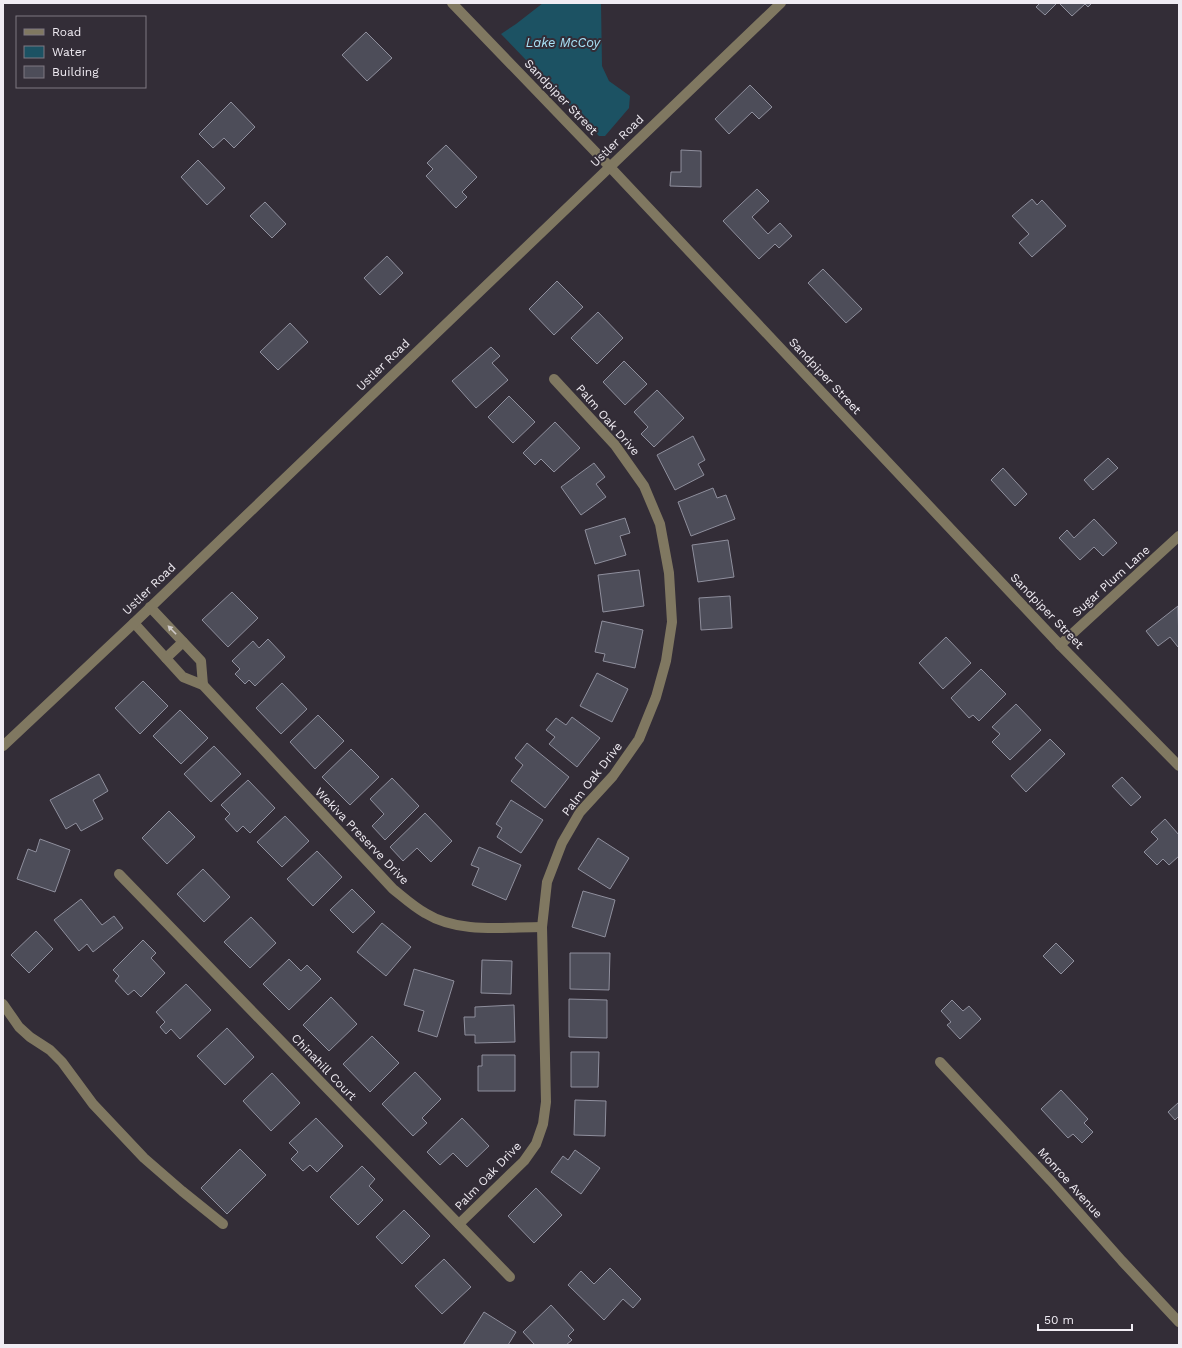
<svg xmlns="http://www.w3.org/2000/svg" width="1182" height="1348" font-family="'Work Sans',sans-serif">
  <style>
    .water { fill: #1c5263 }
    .building { fill: #4d4d59; stroke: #8f8f9d }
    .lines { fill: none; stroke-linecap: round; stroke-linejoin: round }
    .minor { stroke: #807861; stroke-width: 10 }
    .oneway { fill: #cec9c7 }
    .labels { text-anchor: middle; stroke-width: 4; stroke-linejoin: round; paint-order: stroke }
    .street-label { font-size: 12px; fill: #f0ecf3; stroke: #332d37 }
    .water-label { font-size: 13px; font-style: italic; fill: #a9e2f7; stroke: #332d37 }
  </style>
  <rect width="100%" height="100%" fill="#332d37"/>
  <path class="water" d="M543,3H601L602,66L609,81L630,96L629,108L605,136H599L501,34L516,24Z"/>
  <g class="building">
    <path d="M1040,3H1057L1045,15L1036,7Z"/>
    <path d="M1059,3H1092L1088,7L1085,4L1072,16Z"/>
    <path d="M366,32L392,58L367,81L342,55Z"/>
    <path d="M750,85L772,107L759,119L752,112L729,134L715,119Z"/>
    <path d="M231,102L255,127L234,148L224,138L213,148L199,134Z"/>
    <path d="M446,145L477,177L462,192L467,197L456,208L426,176L433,169L427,163Z"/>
    <path d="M681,150L701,151V187L670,186L671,172H681Z"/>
    <path d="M198,160L225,188L207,205L181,177Z"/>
    <path d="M757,189L769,201L752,217L768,234L780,223L792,236L779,248L775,244L759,259L723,221Z"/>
    <path d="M1032,199L1037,205L1042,200L1066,226L1032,257L1019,243L1029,234L1012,216Z"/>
    <path d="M265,202L286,224L272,238L250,216Z"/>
    <path d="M387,256L403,273L380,295L364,278Z"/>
    <path d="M823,269L862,309L846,323L808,283Z"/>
    <path d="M557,281L583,307L554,335L529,309Z"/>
    <path d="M598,312L623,338L597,364L571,338Z"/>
    <path d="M290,323L308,342L278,370L260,352Z"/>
    <path d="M491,347L500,356L492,363L508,380L476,408L452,381Z"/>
    <path d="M624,361L647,384L625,405L603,382Z"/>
    <path d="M657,390L684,418L654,447L641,434L648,427L634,412Z"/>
    <path d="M509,396L535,422L513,443L488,417Z"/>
    <path d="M555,422L580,448L554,472L541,459L535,465L523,453Z"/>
    <path d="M693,436L705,460L698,464L704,475L675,490L657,455Z"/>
    <path d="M1108,458L1118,468L1093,490L1084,480Z"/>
    <path d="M594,463L605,477L596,484L606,497L581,515L561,487Z"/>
    <path d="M1003,468L1027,494L1015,506L991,480Z"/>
    <path d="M713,488L717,498L726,495L735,519L691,536L678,502Z"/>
    <path d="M625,518L630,533L620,536L626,555L595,564L585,530Z"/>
    <path d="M1094,519L1117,543L1103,556L1094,547L1080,560L1059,538L1067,530L1074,538Z"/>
    <path d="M728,540L734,577L698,582L692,545Z"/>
    <path d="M639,570L644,606L603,612L598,575Z"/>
    <path d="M232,592L258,618L228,647L202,620Z"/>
    <path d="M730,596L732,628L701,630L699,598Z"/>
    <path d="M1178,606L1179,647H1178L1170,637L1158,646L1146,631Z"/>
    <path d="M602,621L643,630L635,668L603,661L605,654L595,652Z"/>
    <path d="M946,637L971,663L943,689L919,663Z"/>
    <path d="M268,639L285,657L255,686L249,680L245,684L235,674L240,669L232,661L253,641L259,648Z"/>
    <path d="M981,669L1006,694L979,721L973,715L969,718L951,698Z"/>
    <path d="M597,673L628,689L612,722L580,706Z"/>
    <path d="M143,681L168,706L140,734L115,708Z"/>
    <path d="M282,683L307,709L281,734L256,708Z"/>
    <path d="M1016,704L1041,730L1010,760L992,742L1000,734L992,727Z"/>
    <path d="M180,710L208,738L181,764L153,736Z"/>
    <path d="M318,715L344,741L315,769L290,742Z"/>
    <path d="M572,717L600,738L577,767L549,744L555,737L546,730L556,718L566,725Z"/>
    <path d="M1050,739L1065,754L1026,792L1011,776Z"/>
    <path d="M527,743L569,777L545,808L511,781L523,765L515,758Z"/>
    <path d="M214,746L241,774L211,802L184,774Z"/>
    <path d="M351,749L379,777L350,805L322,777Z"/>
    <path d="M99,774L108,791L93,800L103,819L81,831L76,823L66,829L50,800Z"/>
    <path d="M1122,777L1141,797L1131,806L1112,786Z"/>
    <path d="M392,778L419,806L385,840L372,826L384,814L370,799Z"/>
    <path d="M248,780L275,808L250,833L243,826L237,832L225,819L230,814L221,805Z"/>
    <path d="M511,800L543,820L521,853L497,837L502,828L496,824Z"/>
    <path d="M169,811L195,837L167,864L142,838Z"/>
    <path d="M425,813L452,841L431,862L417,848L403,861L390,847Z"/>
    <path d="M285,816L309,841L282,867L257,842Z"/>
    <path d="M1165,819L1179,835V856L1169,865L1163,859L1157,865L1144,852L1158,839L1151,832Z"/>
    <path d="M598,838L629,858L610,889L578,869Z"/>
    <path d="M40,839L70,850L55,892L17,879L28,849L36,852Z"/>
    <path d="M479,847L521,865L506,900L472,885L479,868L471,865Z"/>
    <path d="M317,851L342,877L313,906L287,879Z"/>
    <path d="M203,869L230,897L204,922L177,894Z"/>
    <path d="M352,889L375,912L353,933L330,910Z"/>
    <path d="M583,891L615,900L605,937L572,927Z"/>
    <path d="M81,899L102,925L114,916L123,928L93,952L87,944L79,951L54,920Z"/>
    <path d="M251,917L276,943L250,968L224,942Z"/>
    <path d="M382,923L411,947L386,976L357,952Z"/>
    <path d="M36,931L53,949L29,973L11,955Z"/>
    <path d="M143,940L156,953L151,958L165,973L141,997L134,990L128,995L115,981L119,976L113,970Z"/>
    <path d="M1056,943L1074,961L1061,974L1043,956Z"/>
    <path d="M570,953H610L609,990L570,989Z"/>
    <path d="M289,959L301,971L307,965L321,979L289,1010L263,984Z"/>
    <path d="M482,960L512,961L511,994L481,993Z"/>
    <path d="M414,969L454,981L437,1037L418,1031L424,1011L404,1005Z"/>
    <path d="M186,984L211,1010L180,1039L171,1029L166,1034L160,1027L165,1022L156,1012Z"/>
    <path d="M331,997L357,1024L329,1051L303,1025Z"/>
    <path d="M569,999L607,1000V1038L569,1037Z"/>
    <path d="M952,1000L963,1011L969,1006L981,1019L960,1039L947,1025L951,1022L941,1011Z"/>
    <path d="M514,1005L515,1042L475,1043V1035H465L464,1017H475V1007Z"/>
    <path d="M227,1028L254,1057L225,1085L197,1056Z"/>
    <path d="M372,1036L399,1063L370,1092L343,1064Z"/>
    <path d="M571,1052H599L598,1087H571Z"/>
    <path d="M482,1055H515V1091H478V1066H482Z"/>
    <path d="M415,1072L441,1099L422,1118L427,1123L413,1136L382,1104Z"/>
    <path d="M272,1073L300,1103L271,1131L243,1101Z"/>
    <path d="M1061,1090L1088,1119L1084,1123L1093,1132L1082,1143L1073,1134L1068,1138L1041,1109Z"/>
    <path d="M575,1100L606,1101L605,1136L574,1135Z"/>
    <path d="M1179,1102V1116L1175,1120L1168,1112Z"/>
    <path d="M316,1118L343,1146L317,1172L310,1165L303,1171L291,1159L298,1152L289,1143Z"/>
    <path d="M462,1118L489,1146L467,1167L453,1153L440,1165L427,1152Z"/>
    <path d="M240,1149L266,1175L227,1214L201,1188Z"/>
    <path d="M575,1150L600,1168L581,1194L551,1172L563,1156L568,1160Z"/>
    <path d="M362,1166L375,1179L369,1186L383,1200L358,1225L330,1197Z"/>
    <path d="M536,1188L562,1215L534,1243L508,1216Z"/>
    <path d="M404,1210L430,1236L402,1264L376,1237Z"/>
    <path d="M444,1259L471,1287L442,1314L415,1286Z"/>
    <path d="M610,1268L641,1299L633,1308L623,1299L604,1320L568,1285L581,1271L594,1284Z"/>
    <path d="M551,1305L574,1330L568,1336L572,1340L566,1345H535L523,1332Z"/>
    <path d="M484,1312L516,1332L508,1345H463Z"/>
  </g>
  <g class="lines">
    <g class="minor">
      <path d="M452,3L609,166L1060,645L1179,766"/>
      <path d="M150,607L201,661L203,685"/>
      <path d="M134,623L183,677L203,685L393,889C403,897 414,907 425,913C459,934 504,927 542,927"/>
      <path d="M1060,645L1179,536"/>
      <path d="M166,658L183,642"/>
      <path d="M3,746L134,623L781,3"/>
      <path d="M119,874L510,1277"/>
      <path d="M3,1004L19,1027L30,1037L50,1050L62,1062L93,1104L144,1158L182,1191L223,1224"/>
      <path d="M940,1062L1051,1181L1122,1261L1179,1322"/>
      <path d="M459,1224L524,1161L536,1144L543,1124L546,1102L542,927L547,882L562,843L580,812L613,776L639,739L656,697L666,661L672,622L669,573L660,524L644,486L615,445L554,379"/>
    </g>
  </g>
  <defs><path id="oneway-solid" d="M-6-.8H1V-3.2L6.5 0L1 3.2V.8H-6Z"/></defs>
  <use class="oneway" href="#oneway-solid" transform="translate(172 630) rotate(-134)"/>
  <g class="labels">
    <g class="street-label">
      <text transform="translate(561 97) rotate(46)" y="4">Sandpiper Street</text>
      <text transform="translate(617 141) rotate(-44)" y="4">Ustler Road</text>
      <text transform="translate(383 365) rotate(-44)" y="4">Ustler Road</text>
      <text transform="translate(825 376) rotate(47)" y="4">Sandpiper Street</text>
      <text transform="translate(608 420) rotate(49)" y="4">Palm Oak Drive</text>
      <text transform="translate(1111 581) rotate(-42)" y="4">Sugar Plum Lane</text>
      <text transform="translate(149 589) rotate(-44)" y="4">Ustler Road</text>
      <text transform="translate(1047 611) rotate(46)" y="4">Sandpiper Street</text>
      <text transform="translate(592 779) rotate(-52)" y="4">Palm Oak Drive</text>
      <text transform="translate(362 836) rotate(46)" y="4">Wekiva Preserve Drive</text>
      <text transform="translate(324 1067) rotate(46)" y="4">Chinahill Court</text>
      <text transform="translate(488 1176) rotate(-46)" y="4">Palm Oak Drive</text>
      <text transform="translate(1070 1183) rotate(48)" y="4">Monroe Avenue</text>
    </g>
    <g class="water-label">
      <text x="563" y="47">Lake McCoy</text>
    </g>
  </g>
  <rect width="1182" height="1348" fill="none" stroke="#f0ecf3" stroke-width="8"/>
  <rect x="16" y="16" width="130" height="72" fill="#332d37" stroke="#7f7982"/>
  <rect x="24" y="29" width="20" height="6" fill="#807861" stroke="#7f7982"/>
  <text x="52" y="36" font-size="12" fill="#f0ecf3">Road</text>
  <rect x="24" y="46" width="20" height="12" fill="#1c5263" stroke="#7f7982"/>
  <text x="52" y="56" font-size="12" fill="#f0ecf3">Water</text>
  <rect x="24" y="66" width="20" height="12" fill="#4d4d59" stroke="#7f7982"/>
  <text x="52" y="76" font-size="12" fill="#f0ecf3">Building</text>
  <path d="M1038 1324v6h94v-6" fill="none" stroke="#f0ecf3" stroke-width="2"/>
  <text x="1044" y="1324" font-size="12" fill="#f0ecf3" stroke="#332d37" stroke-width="3" paint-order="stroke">50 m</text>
</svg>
